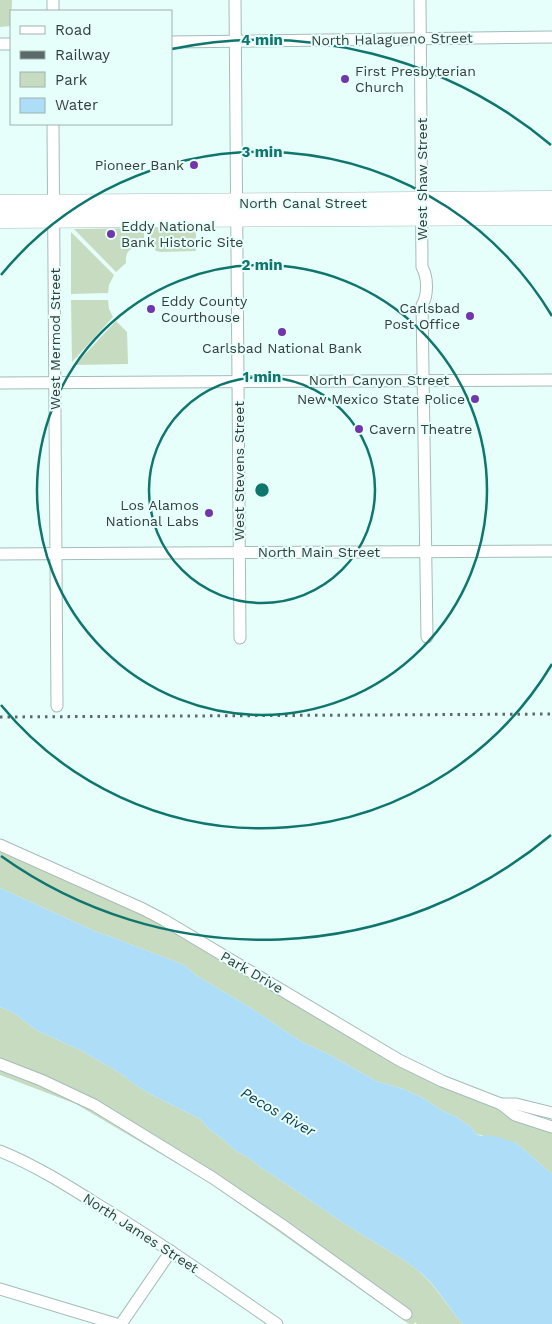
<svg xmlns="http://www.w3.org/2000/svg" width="552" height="1324" font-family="'Work Sans',sans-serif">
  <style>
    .green { fill: #c7dbc1 }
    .water { fill: #adddf7 }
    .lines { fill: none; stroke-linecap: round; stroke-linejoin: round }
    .minor-casing { stroke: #a4bcb8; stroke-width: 13 }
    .highway-casing { stroke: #a4bcb8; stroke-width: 19 }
    .minor { stroke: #fff; stroke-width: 11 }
    .highway { stroke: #fff; stroke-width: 18 }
    .rail { stroke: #5c6a67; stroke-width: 3; stroke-dasharray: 2.5 5; stroke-linecap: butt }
    .ring { fill: none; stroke: #0f766e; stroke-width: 2.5 }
    .poi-dot { fill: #7136ac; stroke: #e6fffb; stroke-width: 2 }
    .labels { text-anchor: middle; stroke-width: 4; stroke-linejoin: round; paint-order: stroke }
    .street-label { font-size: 14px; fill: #343e3c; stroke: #e6fffb }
    .poi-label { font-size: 14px; fill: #343e3c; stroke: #e6fffb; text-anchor: start }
    .water-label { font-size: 15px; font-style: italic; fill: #10384b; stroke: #e6fffb }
    .centre { fill: #0f766e; stroke: #e6fffb; stroke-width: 2.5 }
    .ring-label { font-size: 15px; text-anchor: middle; font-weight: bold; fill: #0f766e; stroke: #e6fffb; stroke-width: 4; stroke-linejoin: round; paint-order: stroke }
  </style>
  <rect width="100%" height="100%" fill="#e6fffb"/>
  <g class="green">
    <path d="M0,0H12L11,26L0,27Z"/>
    <path d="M144,228V245C132,249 125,248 126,263L116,272L74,229Z"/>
    <path d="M149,228H196V251L161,252L156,251L150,243Z"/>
    <path d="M71,232L114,275L109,285L108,293L71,294Z"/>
    <path d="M71,300H108L109,309L113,317L72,362Z"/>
    <path d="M116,321L127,332L128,364L75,365Z"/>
    <path d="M0,845L143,909L376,1048L552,1127V1174L516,1143L476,1134L472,1128L458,1118L439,1109L425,1099L403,1089L376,1081L328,1054L300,1041L251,1008L197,976L184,965L109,936L99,933L0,888Z"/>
    <path d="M0,1007L14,1013L36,1030L82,1051L120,1073L134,1084L150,1094L200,1119L210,1130L220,1137L236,1151L249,1158L260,1167C289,1185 316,1205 345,1224C369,1240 394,1252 416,1269C435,1283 447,1307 463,1324H417L415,1322L414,1324H409L210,1183L76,1104L0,1075Z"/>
  </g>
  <path class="water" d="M0,888L99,933L109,936L184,965L197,976L251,1008L300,1041L328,1054L376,1081L403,1089L425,1099L439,1109L458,1118L472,1128L476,1134L481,1136L485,1135L498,1137L516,1143L552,1174V1324H463C447,1307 436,1283 416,1269C394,1252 369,1240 345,1224C316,1205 289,1185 260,1167L249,1158L236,1151L220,1137L210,1130L200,1119L150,1094L134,1084L120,1073L82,1051L36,1030L14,1013L0,1007Z"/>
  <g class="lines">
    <g class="minor-casing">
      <g id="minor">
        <path d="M235,0L240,638"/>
        <path d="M420,0L422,267C428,277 428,296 422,305L427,637"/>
        <path d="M53,11V0"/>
        <path d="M171,42L552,37"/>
        <path d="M0,44H11"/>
        <path d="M53,124L57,706"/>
        <path d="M0,383L552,380"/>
        <path d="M0,554L552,551"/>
        <path d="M0,845L143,909L164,920L399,1060L442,1081L501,1104L515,1115L552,1127"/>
        <path d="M0,1064L41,1080L94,1105L213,1178L282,1225L406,1314"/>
        <path d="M501,1104H516L552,1113"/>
        <path d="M0,1151C35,1165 68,1186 100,1206C161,1243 219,1284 277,1324"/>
        <path d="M0,1289L116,1324"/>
        <path d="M121,1324L171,1251"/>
      </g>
    </g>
    <g class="highway-casing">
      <g id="highway">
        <path d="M0,204L552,200"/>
        <path d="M0,219L552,216"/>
      </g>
    </g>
    <use href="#minor" class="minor"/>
    <use href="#highway" class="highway"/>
    <path class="rail" d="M0,717L552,714"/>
  </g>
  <g class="ring">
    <circle cx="262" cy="490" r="113"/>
    <circle cx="262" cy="490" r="225"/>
    <path d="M552 664A338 338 0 0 1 1 705M1 275A338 338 0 0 1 552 316"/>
    <path d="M551 835A450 450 0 0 1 1 856M172 49A450 450 0 0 1 551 145"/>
  </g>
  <g class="poi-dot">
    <circle cx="345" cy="79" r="5"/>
    <circle cx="194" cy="165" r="5"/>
    <circle cx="111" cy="234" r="5"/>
    <circle cx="151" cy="309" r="5"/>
    <circle cx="470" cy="316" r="5"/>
    <circle cx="282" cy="332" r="5"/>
    <circle cx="475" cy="399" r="5"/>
    <circle cx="359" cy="429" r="5"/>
    <circle cx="209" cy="513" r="5"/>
  </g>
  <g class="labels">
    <g class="street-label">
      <text transform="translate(392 39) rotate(-1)" y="5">North Halagueno Street</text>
      <text transform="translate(422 179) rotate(-90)" y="5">West Shaw Street</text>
      <text x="303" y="208">North Canal Street</text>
      <text transform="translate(55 339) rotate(-90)" y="5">West Mermod Street</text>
      <text x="379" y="385">North Canyon Street</text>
      <text transform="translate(239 471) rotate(-90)" y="5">West Stevens Street</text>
      <text x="319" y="557">North Main Street</text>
      <text transform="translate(252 972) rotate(30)" y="5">Park Drive</text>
      <text transform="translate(141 1233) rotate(33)" y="5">North James Street</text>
    </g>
    <g class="poi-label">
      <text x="355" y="76">First Presbyterian<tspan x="355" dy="16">Church</tspan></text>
      <text x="184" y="170" text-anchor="end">Pioneer Bank</text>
      <text x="121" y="231">Eddy National<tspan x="121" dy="16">Bank Historic Site</tspan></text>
      <text x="161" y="306">Eddy County<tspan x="161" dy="16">Courthouse</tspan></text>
      <text x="460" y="313" text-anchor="end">Carlsbad<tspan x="460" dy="16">Post Office</tspan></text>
      <text x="282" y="353" text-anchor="middle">Carlsbad National Bank</text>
      <text x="465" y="404" text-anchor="end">New Mexico State Police</text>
      <text x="369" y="434">Cavern Theatre</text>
      <text x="199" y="510" text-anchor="end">Los Alamos<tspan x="199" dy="16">National Labs</tspan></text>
    </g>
    <g class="water-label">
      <text transform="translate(278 1112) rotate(30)" y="5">Pecos River</text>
    </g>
  </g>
  <circle cx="262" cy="490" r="8" class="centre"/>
  <g class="ring-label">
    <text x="262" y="45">4 min</text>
    <text x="262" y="157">3 min</text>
    <text x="262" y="270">2 min</text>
    <text x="262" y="382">1 min</text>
  </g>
  <rect x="10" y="10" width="162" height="115" fill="#e6fffb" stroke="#9fb2af"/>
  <rect x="20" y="26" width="25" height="8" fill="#ffffff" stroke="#9fb2af"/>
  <text x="55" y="35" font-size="15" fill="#343e3c">Road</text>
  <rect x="20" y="51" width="25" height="8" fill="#5c6a67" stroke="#9fb2af"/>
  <text x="55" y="60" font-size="15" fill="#343e3c">Railway</text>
  <rect x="20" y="72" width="25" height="15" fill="#c7dbc1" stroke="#9fb2af"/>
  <text x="55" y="85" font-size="15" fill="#343e3c">Park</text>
  <rect x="20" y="98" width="25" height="15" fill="#adddf7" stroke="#9fb2af"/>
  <text x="55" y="110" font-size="15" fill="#343e3c">Water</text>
</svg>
